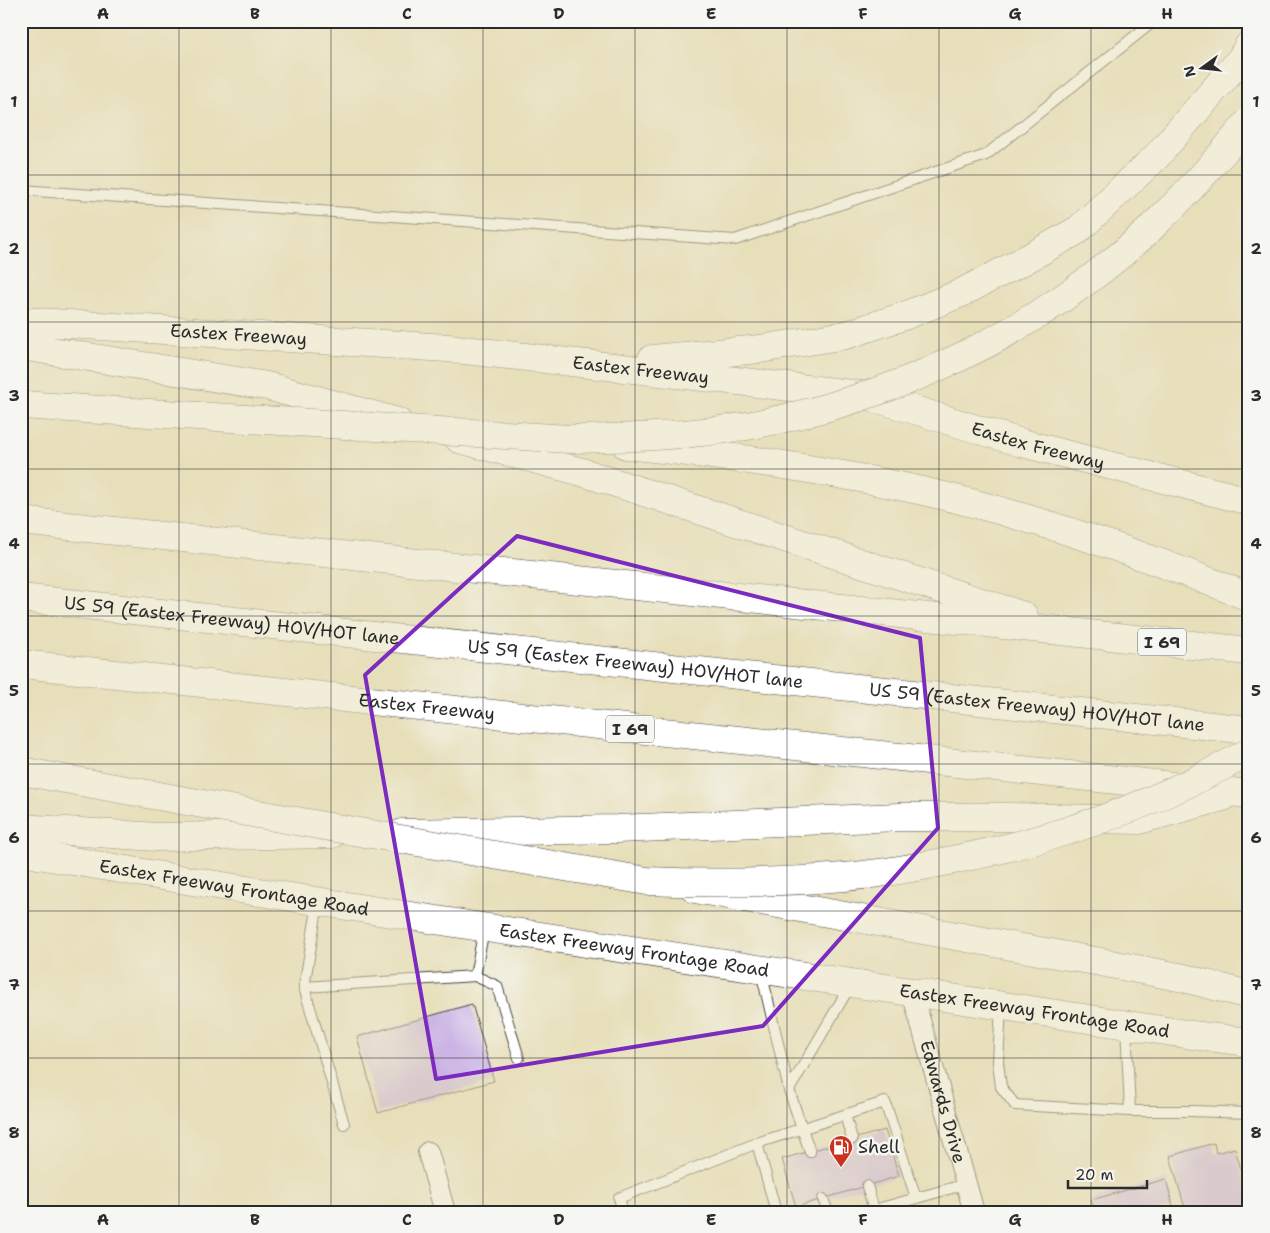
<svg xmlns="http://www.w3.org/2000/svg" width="1270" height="1233" font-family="'Shantell Sans',sans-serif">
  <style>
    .building { fill: #cab2e5 }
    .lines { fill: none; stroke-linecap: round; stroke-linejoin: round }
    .service-casing { stroke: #474640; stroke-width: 12 }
    .minor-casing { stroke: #474640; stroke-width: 22 }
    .secondary-casing { stroke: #474640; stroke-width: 29 }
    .motorway-casing { stroke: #474640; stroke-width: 29 }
    .service { stroke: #fff; stroke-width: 10 }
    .minor { stroke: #fff; stroke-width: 20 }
    .secondary { stroke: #fff; stroke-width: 28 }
    .motorway { stroke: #fff; stroke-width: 28 }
    .motorway-bridge-casing { stroke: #474640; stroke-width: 29; stroke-linecap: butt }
    .motorway-bridge { stroke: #fff; stroke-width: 28 }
    .marked { fill: none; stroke: #7b2cbf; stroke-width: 4; stroke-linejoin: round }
    .grid { fill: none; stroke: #2b2b2b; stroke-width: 1; stroke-opacity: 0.55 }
    .labels { text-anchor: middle; stroke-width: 5; stroke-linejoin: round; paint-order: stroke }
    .shield { fill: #f6f6f2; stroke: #686867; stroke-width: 1 }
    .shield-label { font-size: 16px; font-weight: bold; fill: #2b2b2b }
    .street-label { font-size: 18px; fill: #2b2b2b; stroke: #f6f6f2 }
    .poi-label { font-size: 18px; fill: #2b2b2b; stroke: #f6f6f2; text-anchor: start }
    .neatline { fill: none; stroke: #2b2b2b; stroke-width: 2 }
    .grid-label { font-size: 16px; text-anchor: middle; font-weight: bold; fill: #2b2b2b }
  </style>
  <rect width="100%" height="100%" fill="#f6f6f2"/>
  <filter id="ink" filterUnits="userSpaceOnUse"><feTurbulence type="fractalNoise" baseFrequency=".02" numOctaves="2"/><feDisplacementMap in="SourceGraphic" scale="10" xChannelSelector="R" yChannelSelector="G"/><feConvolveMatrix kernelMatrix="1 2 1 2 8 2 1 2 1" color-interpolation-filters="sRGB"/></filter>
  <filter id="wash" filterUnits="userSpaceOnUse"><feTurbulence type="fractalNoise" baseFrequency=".0096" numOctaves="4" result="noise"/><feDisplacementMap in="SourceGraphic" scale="20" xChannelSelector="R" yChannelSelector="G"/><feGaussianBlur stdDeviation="1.12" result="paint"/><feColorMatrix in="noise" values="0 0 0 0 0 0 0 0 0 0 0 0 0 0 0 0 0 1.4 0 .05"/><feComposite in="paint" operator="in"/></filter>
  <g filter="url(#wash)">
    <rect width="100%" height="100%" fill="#e7dfba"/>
    <g id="blocks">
      <g class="building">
        <path d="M472,1004L494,1081L378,1113L357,1037Z"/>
        <path d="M885,1130L899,1176L796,1207L782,1159Z"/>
        <path d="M1214,1143L1216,1153L1235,1148L1249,1199V1212H1186L1170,1156Z"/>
        <path d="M1166,1179L1173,1206L1152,1212H1095L1091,1200Z"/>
      </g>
    </g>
  </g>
  <g filter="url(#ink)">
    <use href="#blocks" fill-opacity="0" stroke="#474640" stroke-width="1"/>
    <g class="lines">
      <g class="service-casing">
        <g id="service">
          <path d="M21,190L735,240L986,155L1154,21"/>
          <path d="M318,903L304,987L344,1124"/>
          <path d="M484,929L475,976L497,986L519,1058"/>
          <path d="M761,971L789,1090L810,1152"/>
          <path d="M304,987L475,976"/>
          <path d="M1001,1007L998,1062L1001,1087L1015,1105L1130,1111H1191L1249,1113"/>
          <path d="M1126,1026L1130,1111"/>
          <path d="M789,1090L850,986"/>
          <path d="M845,1115L852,1139"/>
          <path d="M757,1143L776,1212"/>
          <path d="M867,1186L874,1210"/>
          <path d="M823,1199L828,1212"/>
          <path d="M623,1212L619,1198L757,1143L885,1102L916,1198"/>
          <path d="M867,1212L966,1184"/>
        </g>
      </g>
      <g class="minor-casing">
        <g id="minor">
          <path id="s1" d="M912,992L974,1212"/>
          <path d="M428,1152L445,1212"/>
        </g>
      </g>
      <g class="secondary-casing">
        <g id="secondary">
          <path id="s2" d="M21,321L447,348L869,396L1022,443L1249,501"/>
          <path d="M652,359L760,349L846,335L904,316L959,294L1023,261L1078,230L1156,157L1240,60L1249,45"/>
          <path id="s3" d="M21,852C410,920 802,974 1192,1035L1249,1042"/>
        </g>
      </g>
      <g class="motorway-casing">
        <g id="motorway">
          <path d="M21,346L267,386L398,422"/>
          <path d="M459,439L582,472L1024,616"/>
          <path d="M626,445C733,456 839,471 944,496C1048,521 1149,557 1249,597"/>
          <path d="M21,521L1249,651"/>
          <path id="s4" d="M21,598L1249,730"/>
          <path id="s5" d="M21,664L1249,794"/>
          <path d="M21,828L157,837L332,834"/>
          <path d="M402,833L617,829L899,817H1011L1139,820L1223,797"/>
          <path d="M695,889L1095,961L1184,978L1249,995"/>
        </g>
      </g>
      <use href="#service" class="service"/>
      <use href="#minor" class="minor"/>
      <use href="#secondary" class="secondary"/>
      <use href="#motorway" class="motorway"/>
      <g class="motorway-bridge-casing">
        <g id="motorway-bridge">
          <path d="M21,405L569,439C627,438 684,436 741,427C891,401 1035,334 1148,231C1184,197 1218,160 1249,121"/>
          <path d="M21,771L324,826L647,881C713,884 778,883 844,877C879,874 914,868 948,861C1056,840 1154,806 1249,752"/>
        </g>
      </g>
      <use href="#motorway-bridge" class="motorway-bridge"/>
    </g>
  </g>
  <path d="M0 0H1270V1233H0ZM517,536L920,638L938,828L763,1026L436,1079L365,675Z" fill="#e7dfba" fill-opacity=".55" fill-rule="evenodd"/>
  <path class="marked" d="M517,536L920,638L938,828L763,1026L436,1079L365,675Z"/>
  <path class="grid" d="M179,21V1212M331,21V1212M483,21V1212M635,21V1212M787,21V1212M939,21V1212M1091,21V1212M21,175H1249M21,322H1249M21,469H1249M21,616H1249M21,764H1249M21,911H1249M21,1058H1249"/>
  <defs>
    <g id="fuel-pin" transform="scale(1.25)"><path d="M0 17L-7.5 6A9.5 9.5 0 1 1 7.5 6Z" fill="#c8321e" stroke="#f6f6f2"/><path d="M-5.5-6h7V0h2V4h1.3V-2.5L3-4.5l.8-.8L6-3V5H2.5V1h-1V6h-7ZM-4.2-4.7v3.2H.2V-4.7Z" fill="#fff"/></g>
  </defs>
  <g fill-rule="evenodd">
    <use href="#fuel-pin" x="841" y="1147"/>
  </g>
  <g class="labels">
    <g class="shield">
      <rect x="1138" y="628.5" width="48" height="27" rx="4"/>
      <rect x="606" y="715.5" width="48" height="27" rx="4"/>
    </g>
    <g class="shield-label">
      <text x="1162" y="648">I 69</text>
      <text x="630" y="735">I 69</text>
    </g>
    <g class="street-label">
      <text dy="6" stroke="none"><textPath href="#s2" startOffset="218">Eastex Freeway</textPath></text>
      <text dy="6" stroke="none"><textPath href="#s2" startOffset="622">Eastex Freeway</textPath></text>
      <text dy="6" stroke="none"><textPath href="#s2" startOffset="1028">Eastex Freeway</textPath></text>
      <text dy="6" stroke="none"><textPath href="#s4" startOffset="212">US 59 (Eastex Freeway) HOV/HOT lane</textPath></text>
      <text dy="6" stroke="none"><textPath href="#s4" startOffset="618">US 59 (Eastex Freeway) HOV/HOT lane</textPath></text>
      <text dy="6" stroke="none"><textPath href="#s5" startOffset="408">Eastex Freeway</textPath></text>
      <text dy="6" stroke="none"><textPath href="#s4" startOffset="1022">US 59 (Eastex Freeway) HOV/HOT lane</textPath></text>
      <text dy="6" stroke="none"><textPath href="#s3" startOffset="216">Eastex Freeway Frontage Road</textPath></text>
      <text dy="6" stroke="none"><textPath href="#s3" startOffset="621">Eastex Freeway Frontage Road</textPath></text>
      <text dy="6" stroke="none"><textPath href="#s3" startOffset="1026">Eastex Freeway Frontage Road</textPath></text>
      <text dy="6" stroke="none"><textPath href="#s1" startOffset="114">Edwards Drive</textPath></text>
    </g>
    <g class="poi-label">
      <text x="858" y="1153">Shell</text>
    </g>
  </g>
  <rect width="1270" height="1233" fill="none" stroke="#f6f6f2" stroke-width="55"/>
  <g transform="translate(1202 68) rotate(255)" stroke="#f6f6f2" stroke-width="4" paint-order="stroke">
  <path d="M0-4L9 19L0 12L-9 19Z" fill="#2b2b2b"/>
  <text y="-8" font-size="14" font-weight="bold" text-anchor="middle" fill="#2b2b2b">N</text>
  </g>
  <path d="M1068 1180v8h79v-8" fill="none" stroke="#2b2b2b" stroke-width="2.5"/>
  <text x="1075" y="1180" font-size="15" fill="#2b2b2b" stroke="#f6f6f2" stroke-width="4" paint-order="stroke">20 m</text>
  <rect x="28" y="28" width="1214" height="1178" class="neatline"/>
  <g class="grid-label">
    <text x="103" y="19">A</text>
    <text x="255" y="19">B</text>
    <text x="407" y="19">C</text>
    <text x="559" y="19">D</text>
    <text x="711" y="19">E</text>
    <text x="863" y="19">F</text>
    <text x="1015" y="19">G</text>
    <text x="1167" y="19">H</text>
    <text x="14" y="107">1</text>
    <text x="1256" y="107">1</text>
    <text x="14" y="254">2</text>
    <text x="1256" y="254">2</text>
    <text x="14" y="401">3</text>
    <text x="1256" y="401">3</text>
    <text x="14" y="549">4</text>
    <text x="1256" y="549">4</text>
    <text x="14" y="696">5</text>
    <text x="1256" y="696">5</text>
    <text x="14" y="843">6</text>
    <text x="1256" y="843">6</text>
    <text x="14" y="990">7</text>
    <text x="1256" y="990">7</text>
    <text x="14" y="1138">8</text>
    <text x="1256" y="1138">8</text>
    <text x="103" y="1225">A</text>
    <text x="255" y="1225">B</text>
    <text x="407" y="1225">C</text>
    <text x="559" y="1225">D</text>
    <text x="711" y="1225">E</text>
    <text x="863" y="1225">F</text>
    <text x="1015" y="1225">G</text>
    <text x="1167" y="1225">H</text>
  </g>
</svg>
